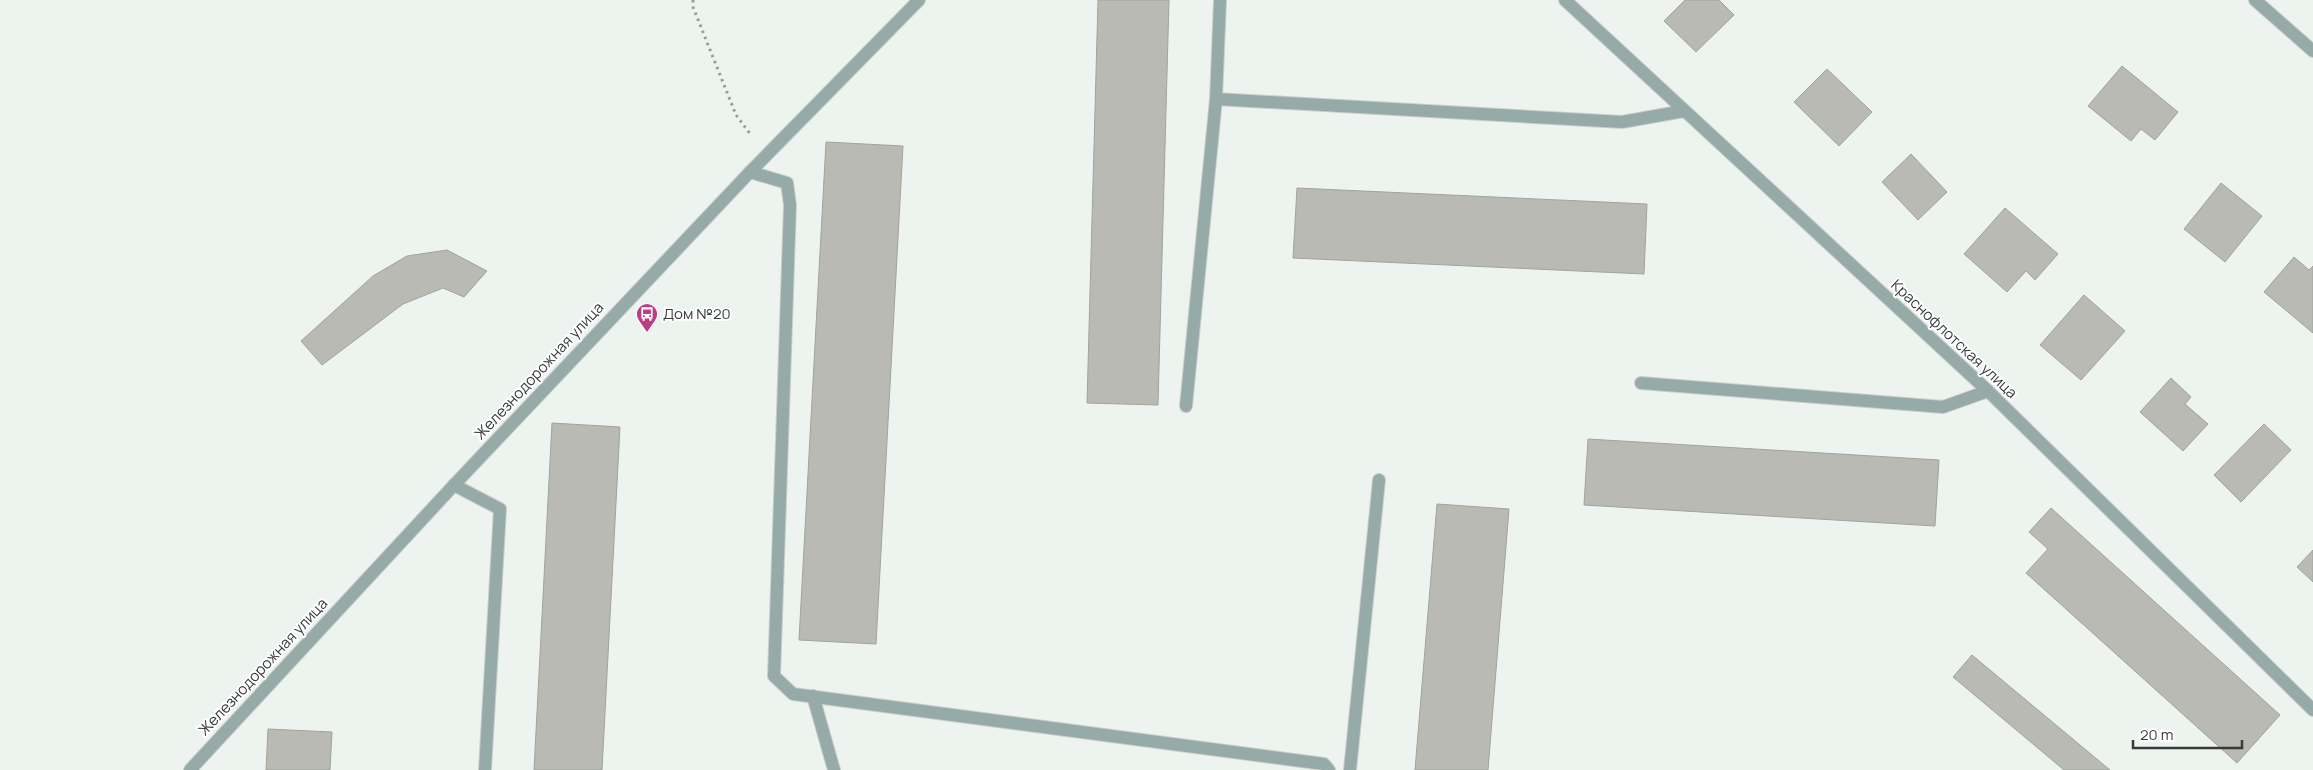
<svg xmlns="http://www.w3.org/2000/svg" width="2313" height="770" font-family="Manrope,sans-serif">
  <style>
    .building { fill: #b8bab3; stroke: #a1a39c }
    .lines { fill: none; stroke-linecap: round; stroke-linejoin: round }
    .service-casing { stroke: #c9cfcb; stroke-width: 14 }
    .minor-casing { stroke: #c9cfcb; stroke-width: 14 }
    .tertiary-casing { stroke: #c9cfcb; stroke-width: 14 }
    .path { stroke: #999d9a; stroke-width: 3; stroke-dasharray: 2.5 4; stroke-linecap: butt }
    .service { stroke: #96aaa7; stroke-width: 12 }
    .minor { stroke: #96aaa7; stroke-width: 12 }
    .tertiary { stroke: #96aaa7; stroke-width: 12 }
    .labels { text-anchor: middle; stroke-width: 4; stroke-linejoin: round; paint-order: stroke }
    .poi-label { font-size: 15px; fill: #393b39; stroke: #fff; text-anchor: start }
    .street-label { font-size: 15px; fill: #393b39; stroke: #fff }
  </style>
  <rect width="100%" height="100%" fill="#edf4ef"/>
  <g class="building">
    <path d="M1098,0H1169L1158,405L1087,403Z"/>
    <path d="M1685,0H1719L1734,15L1696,52L1664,21Z"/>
    <path d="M2122,66L2178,112L2155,140L2141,129L2131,141L2088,106Z"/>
    <path d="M1827,69L1872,112L1839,146L1794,102Z"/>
    <path d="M826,142L903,146L876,644L799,640Z"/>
    <path d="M1911,154L1947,192L1918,220L1882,182Z"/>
    <path d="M2221,183L2262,216L2225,262L2184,229Z"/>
    <path d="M1297,188L1647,204L1644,274L1293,258Z"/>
    <path d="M2005,208L2058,254L2035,280L2026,271L2007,292L1964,254Z"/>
    <path d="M447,250L487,271L464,297L443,288L403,304L322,365L301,341L373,276L407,256Z"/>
    <path d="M2294,257L2309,270L2313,266V333L2264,292Z"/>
    <path d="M2084,295L2125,331L2081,380L2040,345Z"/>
    <path d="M2171,378L2191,397L2185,404L2208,424L2183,451L2140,412Z"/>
    <path d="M552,423L620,427L602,770H534Z"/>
    <path d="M2264,424L2291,450L2241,502L2214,475Z"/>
    <path d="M1588,439L1939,460L1935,526L1584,505Z"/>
    <path d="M1437,504L1509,509L1488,770H1415Z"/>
    <path d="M2051,508L2280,715L2237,763L2026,573L2048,549L2029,532Z"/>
    <path d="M2313,550V582L2297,567Z"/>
    <path d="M1972,655L2110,770H2064L1953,677Z"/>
    <path d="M268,729L332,732L330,770H266Z"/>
  </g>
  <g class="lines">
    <g class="service-casing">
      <g id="service">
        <path d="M1216,99L1622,122L1684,111"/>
        <path d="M750,172L787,183L790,205L774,676L793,694L1324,764L1329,770"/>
        <path d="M1641,383L1943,407L1988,391"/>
        <path d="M1186,406L1216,99L1220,1"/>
        <path d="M454,485L500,509L485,770"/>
        <path d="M813,696L834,770"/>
        <path d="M1350,770L1379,480"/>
      </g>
    </g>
    <g class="minor-casing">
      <g id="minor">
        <path d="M1565,0L1988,391L2313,710"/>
        <path d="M2255,0L2313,51"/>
      </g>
    </g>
    <g class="tertiary-casing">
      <path id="tertiary" d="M190,770L454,485L750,172L919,0"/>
    </g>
    <path class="path" d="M693,0V7L736,115L751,135"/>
    <use href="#service" class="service"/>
    <use href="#minor" class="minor"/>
    <use href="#tertiary" class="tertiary"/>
  </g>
  <defs>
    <g id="bus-pin" transform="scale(1.125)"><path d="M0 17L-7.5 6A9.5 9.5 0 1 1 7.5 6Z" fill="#bd3c86" stroke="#fff"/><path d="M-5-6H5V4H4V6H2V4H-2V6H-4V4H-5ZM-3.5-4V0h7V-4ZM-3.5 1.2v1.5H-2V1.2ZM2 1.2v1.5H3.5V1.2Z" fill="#fff"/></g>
  </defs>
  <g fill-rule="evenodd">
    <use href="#bus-pin" x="647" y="314"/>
  </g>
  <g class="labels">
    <g class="poi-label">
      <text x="663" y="319">Дом №20</text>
    </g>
    <g class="street-label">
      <text transform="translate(1954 339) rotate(43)" y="5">Краснофлотская улица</text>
      <text transform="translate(539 371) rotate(-47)" y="5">Железнодорожная улица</text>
      <text transform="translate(263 667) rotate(-47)" y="5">Железнодорожная улица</text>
    </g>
  </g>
  <path d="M2133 740v8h109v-8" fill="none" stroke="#393b39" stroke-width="2.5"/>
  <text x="2140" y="740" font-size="15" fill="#393b39" stroke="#ffffff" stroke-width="4" paint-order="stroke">20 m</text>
</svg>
